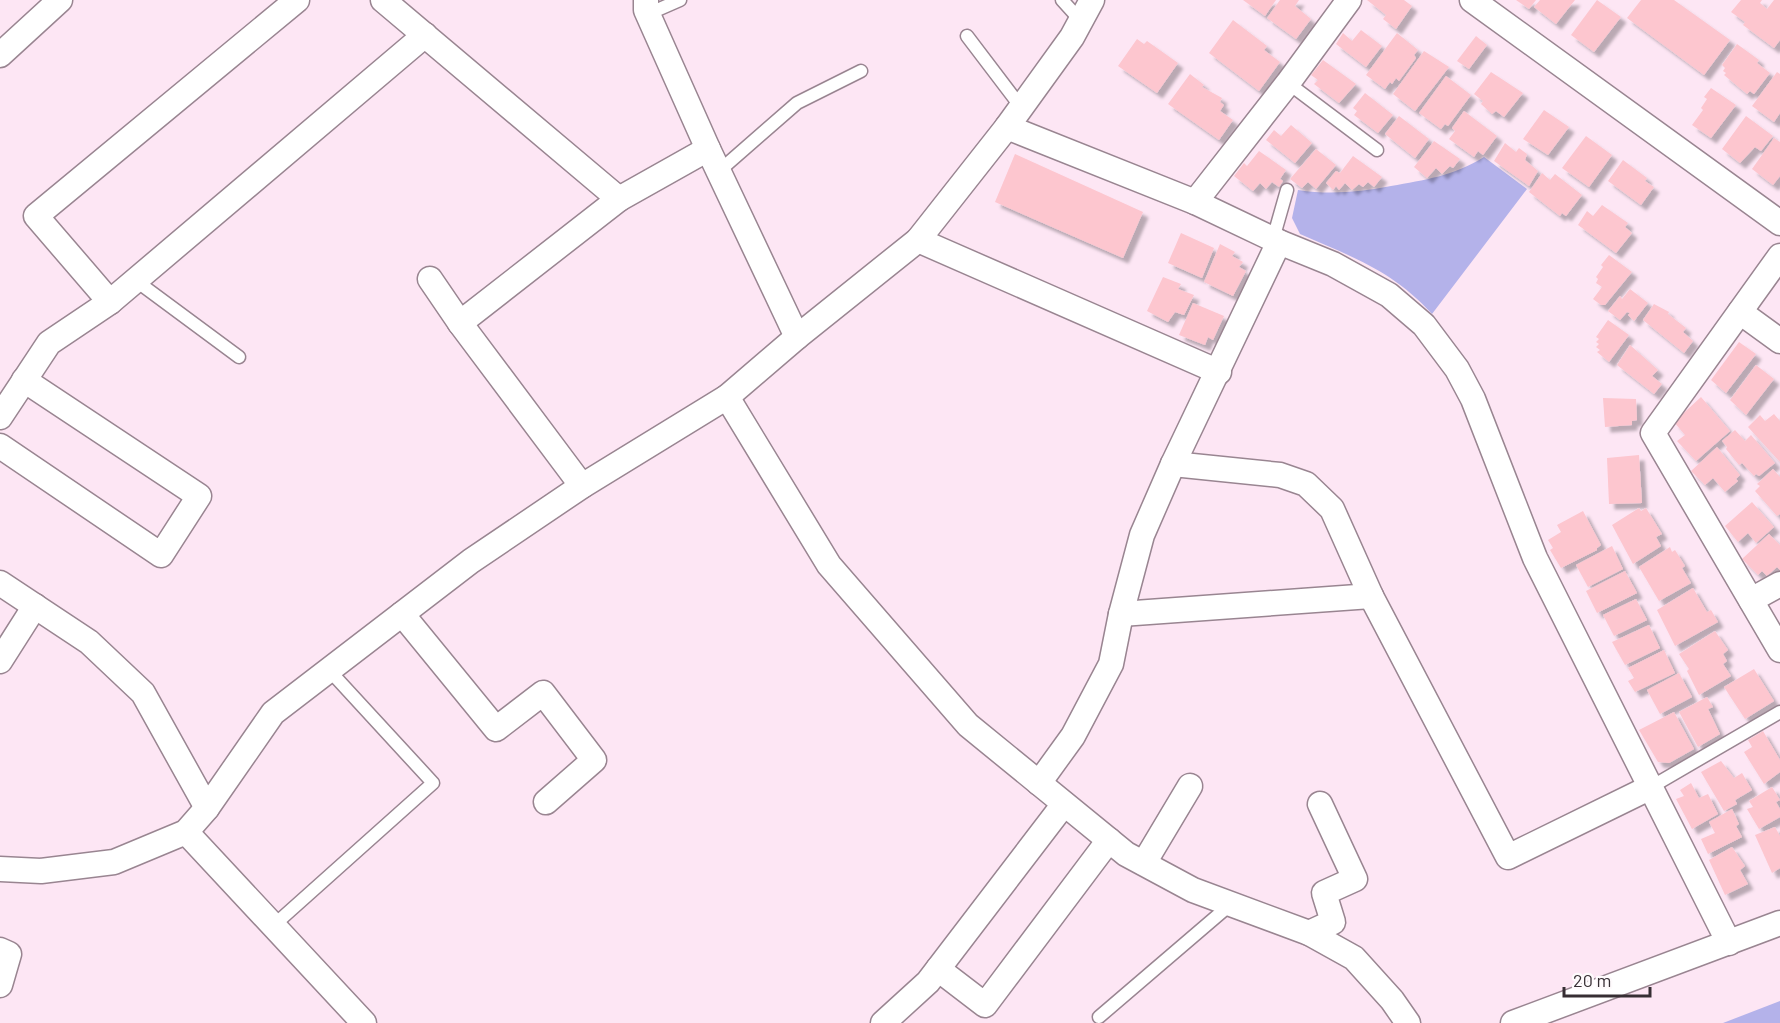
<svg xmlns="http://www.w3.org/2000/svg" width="1780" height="1023" font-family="Barlow,sans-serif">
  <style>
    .water { fill: #b4b2ea }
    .building { fill: #fdc6cf; filter: url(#shadow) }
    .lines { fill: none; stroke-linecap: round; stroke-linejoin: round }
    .service-casing { stroke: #998591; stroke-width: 15 }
    .minor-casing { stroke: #998591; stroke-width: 27 }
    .service { stroke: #fff; stroke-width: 12 }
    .minor { stroke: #fff; stroke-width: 24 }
  </style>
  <defs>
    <filter id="shadow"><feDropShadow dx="5.5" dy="5.5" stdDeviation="1.5" flood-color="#0004"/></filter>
  </defs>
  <rect width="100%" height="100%" fill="#fde6f4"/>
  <g class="water">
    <path d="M1484,157L1527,189L1432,314C1392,270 1352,257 1300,234L1292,218L1298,190C1330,195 1360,192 1391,186C1425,180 1453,176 1484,157Z"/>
    <path d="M1780,1001V1023H1723Z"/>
  </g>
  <g class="building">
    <path d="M1243,0H1276L1265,16Z"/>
    <path d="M1280,0H1299L1295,6L1311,19L1296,39L1267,18Z"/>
    <path d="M1367,0H1404L1412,6L1396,29L1383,19L1386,15Z"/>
    <path d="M1516,0H1536L1529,9Z"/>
    <path d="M1540,0H1575L1556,24L1534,7Z"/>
    <path d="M1597,0L1621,17L1594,52L1571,35Z"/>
    <path d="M1641,0H1674L1730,40L1704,75L1627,18Z"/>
    <path d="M1741,0H1762L1760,3L1767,9L1774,0H1780V40L1774,48L1743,25L1745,22L1731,12Z"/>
    <path d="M1233,20L1267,46L1264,50L1280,62L1259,91L1209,53Z"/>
    <path d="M1361,30L1382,46L1366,67L1336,44L1343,33L1352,41Z"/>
    <path d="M1397,33L1418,50L1414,55L1416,58L1399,81L1396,78L1392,84L1390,82L1385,89L1366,75Z"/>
    <path d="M1476,36L1487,45L1469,69L1457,61Z"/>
    <path d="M1137,39L1144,44L1147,41L1178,63L1157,93L1118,66Z"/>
    <path d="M1737,44L1759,60L1757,63L1770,73L1754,94L1750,91L1747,94L1724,75L1726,73L1723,71L1725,68L1722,65Z"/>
    <path d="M1424,51L1449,67L1415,111L1393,94Z"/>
    <path d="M1323,60L1356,84L1339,103L1314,84L1318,80L1311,75Z"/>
    <path d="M1491,72L1523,93L1504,117L1496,111L1492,114L1481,104L1483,101L1474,94Z"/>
    <path d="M1777,72L1780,74V113L1774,122L1752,106Z"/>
    <path d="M1190,74L1204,85L1202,87L1222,98L1220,102L1224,105L1220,111L1233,120L1219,140L1168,104Z"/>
    <path d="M1446,76L1471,95L1448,126L1445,124L1441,129L1419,113Z"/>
    <path d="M1711,88L1736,105L1711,138L1692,125L1703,110L1701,108L1707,99L1704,97Z"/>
    <path d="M1365,93L1393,115L1378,133L1354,115L1357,111L1353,108Z"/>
    <path d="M1544,110L1569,127L1548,155L1523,139Z"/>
    <path d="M1464,111L1497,136L1483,155L1478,151L1474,157L1449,139L1455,131L1452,128Z"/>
    <path d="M1399,116L1429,139L1415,158L1385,134Z"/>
    <path d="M1746,116L1773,136L1761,151L1755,147L1740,163L1722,149Z"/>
    <path d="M1291,125L1312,143L1295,163L1266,140L1274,130L1281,136Z"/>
    <path d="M1586,136L1612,155L1589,187L1562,168Z"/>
    <path d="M1774,138L1780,142V176L1773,185L1752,169Z"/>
    <path d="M1434,141L1460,159L1453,168L1450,166L1442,174L1436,168L1427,178L1414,167Z"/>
    <path d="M1505,143L1516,152L1519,148L1527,154L1525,160L1538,171L1529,186L1494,161Z"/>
    <path d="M1316,149L1336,165L1316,189L1308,182L1302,188L1290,179Z"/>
    <path d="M1259,151L1286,170L1280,179L1283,181L1279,187L1272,182L1266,189L1260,183L1253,191L1234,176L1244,163L1247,166Z"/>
    <path d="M1015,154L1143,212L1123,258L995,202Z"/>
    <path d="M1353,156L1382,177L1374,187L1368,182L1363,187L1359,184L1352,190L1345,183L1339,190L1336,186L1333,190L1326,183L1336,171L1340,173Z"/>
    <path d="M1623,160L1647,178L1645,181L1654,187L1641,205L1608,181Z"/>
    <path d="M1542,173L1550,180L1555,174L1582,195L1566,216L1562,213L1560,216L1529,192Z"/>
    <path d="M1602,205L1628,223L1625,227L1632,233L1616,253L1578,225L1587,211L1593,216Z"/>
    <path d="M1181,233L1214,248L1202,278L1168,263Z"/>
    <path d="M1220,244L1235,252L1232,256L1243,262L1239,267L1246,271L1233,296L1204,282Z"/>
    <path d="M1609,255L1632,272L1605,305H1601L1593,299L1602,287L1596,283L1598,279L1596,277L1603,267L1601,265Z"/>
    <path d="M1163,277L1181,284L1178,289L1194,295L1184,315L1175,312L1168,322L1147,311Z"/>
    <path d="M1630,289L1648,303L1634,321L1628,315L1630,313L1627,312L1620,320L1608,311L1620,296L1622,299Z"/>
    <path d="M1193,303L1224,316L1213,340L1208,337L1205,345L1179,335Z"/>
    <path d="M1654,304L1669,312L1668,314L1686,328L1683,332L1693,341L1684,353L1643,320Z"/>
    <path d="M1608,320L1629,335L1609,362L1597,352L1600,350L1596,347L1599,344L1596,342L1599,339L1596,337Z"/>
    <path d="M1739,342L1756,354L1726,393L1711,380Z"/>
    <path d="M1630,345L1658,370L1652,376L1662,384L1654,394L1617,365Z"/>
    <path d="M1756,365L1774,379L1746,415L1730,400Z"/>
    <path d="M1701,397L1730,431L1696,461L1677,441L1685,435L1674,422Z"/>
    <path d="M1603,398L1636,399L1637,420L1632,421V425L1605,427Z"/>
    <path d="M1774,414L1780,421V462L1748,427L1760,415L1765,421Z"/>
    <path d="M1735,430L1745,441L1751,435L1775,463L1759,476L1756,474L1754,476L1742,463L1739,465L1726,449L1727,447L1722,441Z"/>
    <path d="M1717,447L1740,475L1736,479L1738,481L1725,492L1713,478L1705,485L1691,471Z"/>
    <path d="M1639,455L1642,503L1609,504L1607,458Z"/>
    <path d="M1773,469L1780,477V514L1777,516L1755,491L1760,486L1757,484Z"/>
    <path d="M1752,502L1774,527L1756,543L1748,533L1738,542L1725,526Z"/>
    <path d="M1639,508L1641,511L1646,508L1662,534L1656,537L1661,546L1633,564L1612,525Z"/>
    <path d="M1583,511L1601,545L1597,548V550L1561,568L1550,550L1553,548L1548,540L1561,532L1557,525Z"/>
    <path d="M1769,534L1780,545V570L1777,567L1767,576L1762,571L1758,575L1742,559Z"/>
    <path d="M1612,546L1623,569L1588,587L1576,565Z"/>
    <path d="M1670,547L1672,552L1675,550L1685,566L1682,568L1691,583L1659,601L1639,567Z"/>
    <path d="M1625,571L1637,593L1597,613L1586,591Z"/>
    <path d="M1693,588L1707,612L1711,610L1718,622L1675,646L1657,610Z"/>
    <path d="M1636,599L1647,620L1614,636L1603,615Z"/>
    <path d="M1649,625L1660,648L1625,665L1612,642Z"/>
    <path d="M1715,631L1728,650L1723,654L1727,661L1723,664L1731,676L1699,695L1687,671L1689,669L1679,654Z"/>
    <path d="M1664,650L1675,673L1635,692L1628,681L1634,678L1628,668Z"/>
    <path d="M1754,669L1774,701L1745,719L1724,687Z"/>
    <path d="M1679,673L1692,697L1660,714L1647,690Z"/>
    <path d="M1707,697L1713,707L1708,709L1720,734L1698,747L1679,712Z"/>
    <path d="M1674,712L1694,749L1669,763L1658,762L1639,730Z"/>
    <path d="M1763,731L1780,760V772L1764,784L1744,752L1752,747L1748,740Z"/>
    <path d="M1721,761L1734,778L1742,773L1752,790L1735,800L1737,804L1724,811L1701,772Z"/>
    <path d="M1691,783L1699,798L1708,794L1718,814L1692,829L1676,799L1684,796L1680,790Z"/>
    <path d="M1772,787L1780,800L1776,802L1780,809V817L1759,829L1747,809L1753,807L1749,801Z"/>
    <path d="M1732,809L1739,824L1736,826L1742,837L1708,854L1701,839L1715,833L1709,822Z"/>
    <path d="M1775,827L1780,836V868L1772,873L1755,835Z"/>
    <path d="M1732,847L1745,866L1740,870L1748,884L1725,895L1709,860Z"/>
  </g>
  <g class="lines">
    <g class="service-casing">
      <g id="service">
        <path d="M1062,0L1081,21"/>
        <path d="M648,14L680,0"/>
        <path d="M967,36L1021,107"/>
        <path d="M1288,83L1377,150"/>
        <path d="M718,172L797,103L861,71"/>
        <path d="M1273,239L1287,190"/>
        <path d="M135,280L239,357"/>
        <path d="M1651,787L1780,712"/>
        <path d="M273,926L433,783L329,670"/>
        <path d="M1099,1017L1231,904"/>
      </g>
    </g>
    <g class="minor-casing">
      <g id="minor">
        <path d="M383,0L619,199"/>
        <path d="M646,0V10L708,149L797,337"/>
        <path d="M1472,0L1780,223"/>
        <path d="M0,55L60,0"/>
        <path d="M1007,127L1195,202L1279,242L1333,264L1389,295L1424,325L1457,369L1473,399L1535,558L1729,943"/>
        <path d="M1195,202L1288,83L1349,0"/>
        <path d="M918,240L1219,372"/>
        <path d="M1780,256L1653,433L1780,650"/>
        <path d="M430,279L460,323L582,486"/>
        <path d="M110,302L36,216L297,0"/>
        <path d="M1740,312L1780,341"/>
        <path d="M460,323L619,199L708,149"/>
        <path d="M727,397L829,565L968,725L1126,854L1193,890L1309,933L1354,958L1392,1000L1408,1023"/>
        <path d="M0,417L49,343L110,302L425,35"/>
        <path d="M0,446L161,555L199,496L24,380"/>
        <path d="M1173,464L1280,475L1306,484L1332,509L1371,596L1508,857L1651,787"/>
        <path d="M0,583L89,642L143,693L207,808"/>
        <path d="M1751,600L1780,584"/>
        <path d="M402,614L496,729L543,693L594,760L546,802"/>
        <path d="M1121,614L1371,596"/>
        <path d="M0,661L35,606"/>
        <path d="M1039,783L1073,736L1111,664L1121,614L1142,535L1173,464L1279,242"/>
        <path d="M186,832L364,1023"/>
        <path d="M1144,863L1190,786"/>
        <path d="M0,869L41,871L114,862L186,832L207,808L273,713L471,561L582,486L727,397L797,337L918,240L1007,127L1072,37L1092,0"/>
        <path d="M1309,933L1333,922L1324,893L1355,879L1320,804"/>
        <path d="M0,950L9,954L0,985"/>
        <path d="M938,969L985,1005L1109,840"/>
        <path d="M883,1023L928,982L1064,804"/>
        <path d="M1513,1023L1780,923"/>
      </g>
    </g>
    <use href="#service" class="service"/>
    <use href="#minor" class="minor"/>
  </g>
  <path d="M1564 987v9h86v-9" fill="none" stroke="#362e33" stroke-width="3"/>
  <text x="1573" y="987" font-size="18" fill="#362e33" stroke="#fefafc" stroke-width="4.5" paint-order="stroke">20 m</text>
</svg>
